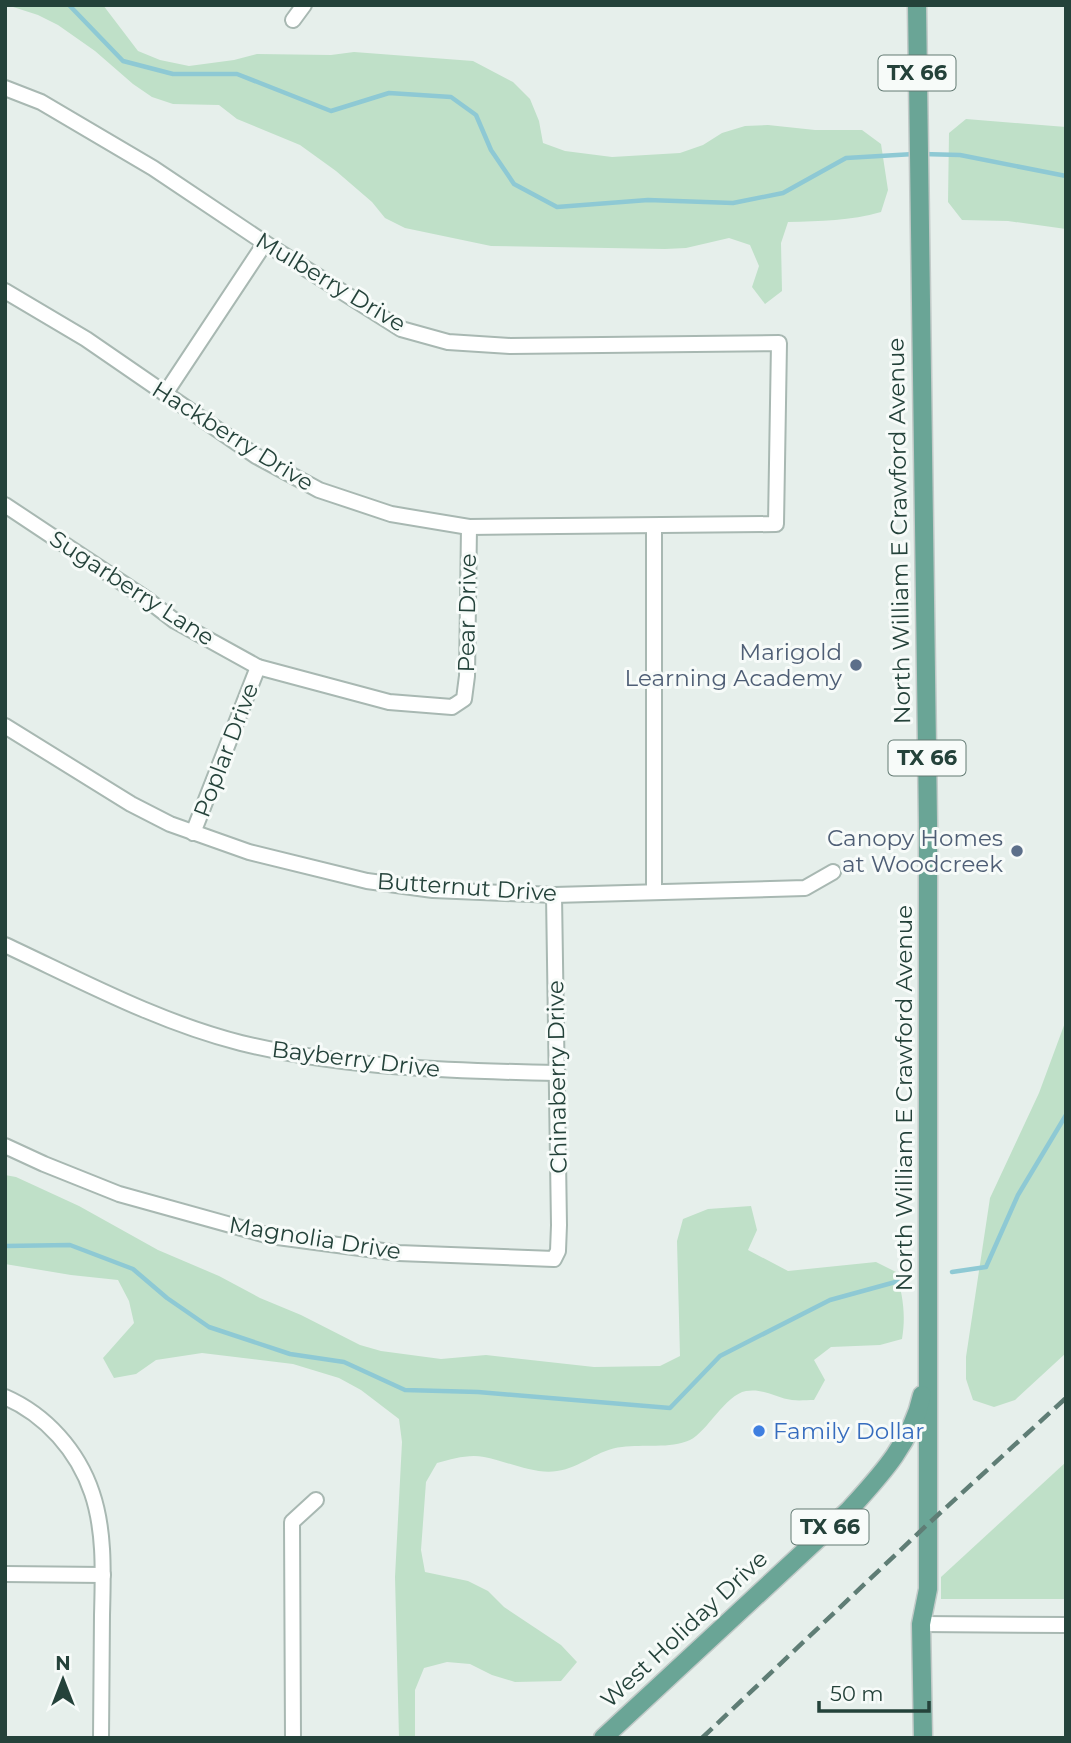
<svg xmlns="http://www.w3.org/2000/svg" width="1071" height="1743" font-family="Montserrat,sans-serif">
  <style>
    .green { fill: #bfe0c8 }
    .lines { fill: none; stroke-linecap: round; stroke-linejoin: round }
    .stream { stroke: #8ec9d4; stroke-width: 4.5 }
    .minor-casing { stroke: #a8b8b2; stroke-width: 18 }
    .major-casing { stroke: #c2cac8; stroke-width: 21 }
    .minor { stroke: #fff; stroke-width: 14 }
    .major { stroke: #6aa596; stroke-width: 18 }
    .rail { stroke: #5f7d75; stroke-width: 4.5; stroke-dasharray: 14 7; stroke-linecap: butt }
    .service-dot { fill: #5c6f8a; stroke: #f7fbf9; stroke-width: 2.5 }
    .shop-dot { fill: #3f7fe0; stroke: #f7fbf9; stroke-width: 2.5 }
    .labels { text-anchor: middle; stroke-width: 6; stroke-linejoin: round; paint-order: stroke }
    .shield { fill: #f7fbf9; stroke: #637a73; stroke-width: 2 }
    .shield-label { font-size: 21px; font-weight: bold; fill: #24423a }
    .street-label { font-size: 23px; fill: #24423a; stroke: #f7fbf9 }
    .service-label { font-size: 23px; fill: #4e5e75; stroke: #f7fbf9; text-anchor: end }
    .shop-label { font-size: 23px; fill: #366cbe; stroke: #f7fbf9; text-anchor: start }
  </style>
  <rect width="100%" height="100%" fill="#e6efeb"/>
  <g class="green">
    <path d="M7,5H103L138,51L160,60L189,66L234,60L257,54L331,55L354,52L473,61L513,82L530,99L539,121L543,143L565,151L612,157L680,153L703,145L722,133L745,126L768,125L815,130H862L881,144L888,190L881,212C850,221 821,221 788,222L781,243L782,291L765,304L752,287L759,266L750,245L729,238L686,248L665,249L491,246L405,228L385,218L372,202L336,171L300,145L237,119L219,105L173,104L152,97L133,84L95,51L58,25L38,15Z"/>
    <path d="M966,119L1066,127V229L1008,221L962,220L948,202L949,133Z"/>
    <path d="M1066,1020V1353L1015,1400L994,1407L973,1400L966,1379V1357L990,1198L1039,1093Z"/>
    <path d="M5,1175L16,1177L79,1206L158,1250L219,1276L260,1298L301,1315L360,1345L381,1351L441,1359L486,1355L594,1367L660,1366L680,1356L677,1241L683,1219L708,1209L751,1206L757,1230L748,1250L788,1271L876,1262L896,1272C903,1296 906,1315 902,1339L880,1345L831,1347L814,1360L825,1380L814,1400C807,1400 799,1401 792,1400C776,1398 764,1388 746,1391C725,1395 707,1432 690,1440C670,1449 643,1444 622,1447C598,1449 581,1468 557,1471C535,1475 506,1461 484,1457C468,1454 453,1459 437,1463L426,1482L421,1550L425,1572L468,1581L488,1591L504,1607L561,1645L577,1662L561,1681L515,1682L492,1675L470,1664L447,1662L424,1668L415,1690V1738H399L395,1577L402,1442L399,1419L361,1390L339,1378L293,1364L202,1353L156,1360L136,1374L114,1378L103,1358L134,1323L129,1301L118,1280L71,1275L5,1264Z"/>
    <path d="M1066,1462V1599H941V1577Z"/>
  </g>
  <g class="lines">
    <g class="stream">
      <path d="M69,5L123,61L173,74H237L331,111L389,93L451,97L476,115L491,150L514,184L557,207L648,200L733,203L783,193L846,158L914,154"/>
      <path d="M922,154L960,155L1066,176"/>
      <path d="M5,1246L70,1245L133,1269L167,1298L209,1327L290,1354L344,1362L405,1390L478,1392L670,1408L720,1356L830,1300L910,1278"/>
      <path d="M952,1272L986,1267L1018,1195L1066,1115"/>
    </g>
    <g class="minor-casing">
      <g id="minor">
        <path d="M293,20L304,5"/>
        <path d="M5,88L41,102L153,168L265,243L401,329L448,342L510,346L779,343L776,524L469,527L391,514L319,490L256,456L86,339L5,291"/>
        <path d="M165,394L265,243"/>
        <path d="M5,505L145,598L175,621L258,667L389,702L452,707L464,699L467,676L469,527"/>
        <path d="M654,526V892"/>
        <path d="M5,726L131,804L170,824L249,852L367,881L433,890L554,895L805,888L833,872"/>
        <path d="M193,833L258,667"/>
        <path d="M5,945C82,981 158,1022 241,1043C344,1068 452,1071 558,1073"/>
        <path d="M5,1146L44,1164L119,1194L270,1236L398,1253L554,1259L558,1251L559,1225L554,895"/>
        <path d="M5,1397C46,1415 78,1451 92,1493C105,1531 103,1575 102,1615C102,1656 101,1697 101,1738"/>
        <path d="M5,1574L103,1575"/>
        <path d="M921,1624L1066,1625"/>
        <path d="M293,1738L292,1522L316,1500"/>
      </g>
    </g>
    <g class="major-casing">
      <g id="major">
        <path d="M917,5L928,823V1589L921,1624L923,1738"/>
        <path d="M603,1738L849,1510C880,1476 912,1442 922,1395"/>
      </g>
    </g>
    <use href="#minor" class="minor"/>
    <use href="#major" class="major"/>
    <path class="rail" d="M702,1738L928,1524L1066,1398"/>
  </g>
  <g class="service-dot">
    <circle cx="856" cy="665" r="7"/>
    <circle cx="1017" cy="851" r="7"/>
  </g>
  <circle class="shop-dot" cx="759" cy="1431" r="7"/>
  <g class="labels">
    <g class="shield">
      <rect x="878.5" y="55.5" width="77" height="35" rx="5"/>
      <rect x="888.5" y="740.5" width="77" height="35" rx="5"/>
      <rect x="791.5" y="1509.5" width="77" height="35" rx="5"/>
    </g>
    <g class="shield-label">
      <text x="917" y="80">TX 66</text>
      <text x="927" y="765">TX 66</text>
      <text x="830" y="1534">TX 66</text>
    </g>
    <g class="street-label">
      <text transform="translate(331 282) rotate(31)" y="8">Mulberry Drive</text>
      <text transform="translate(233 436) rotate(32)" y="8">Hackberry Drive</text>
      <text transform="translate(899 531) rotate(-91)" y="8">North William E Crawford Avenue</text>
      <text transform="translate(132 588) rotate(33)" y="8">Sugarberry Lane</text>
      <text transform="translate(467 613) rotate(-89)" y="8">Pear Drive</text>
      <text transform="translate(226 750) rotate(-69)" y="8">Poplar Drive</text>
      <text transform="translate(467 887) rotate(4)" y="8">Butternut Drive</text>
      <text transform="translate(356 1059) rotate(7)" y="8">Bayberry Drive</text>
      <text transform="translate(557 1077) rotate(-91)" y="8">Chinaberry Drive</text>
      <text transform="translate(904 1098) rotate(-90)" y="8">North William E Crawford Avenue</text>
      <text transform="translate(315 1238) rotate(9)" y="8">Magnolia Drive</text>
      <text transform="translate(684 1629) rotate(-43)" y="8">West Holiday Drive</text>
    </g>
    <g class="service-label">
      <text x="842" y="660">Marigold<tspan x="842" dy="26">Learning Academy</tspan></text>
      <text x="1003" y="846">Canopy Homes<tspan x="1003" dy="26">at Woodcreek</tspan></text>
    </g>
    <g class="shop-label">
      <text x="773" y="1439">Family Dollar</text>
    </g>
  </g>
  <rect width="1071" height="1743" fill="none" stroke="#24423a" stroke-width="14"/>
  <g transform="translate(63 1680)" stroke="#f7fbf9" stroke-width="5" paint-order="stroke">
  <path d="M0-5L12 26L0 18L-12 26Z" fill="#24423a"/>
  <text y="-10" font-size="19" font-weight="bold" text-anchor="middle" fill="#24423a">N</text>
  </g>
  <path d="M819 1701v10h110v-10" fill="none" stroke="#24423a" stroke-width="3.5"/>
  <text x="830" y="1701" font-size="21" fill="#24423a" stroke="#f7fbf9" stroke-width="5" paint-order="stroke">50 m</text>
</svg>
